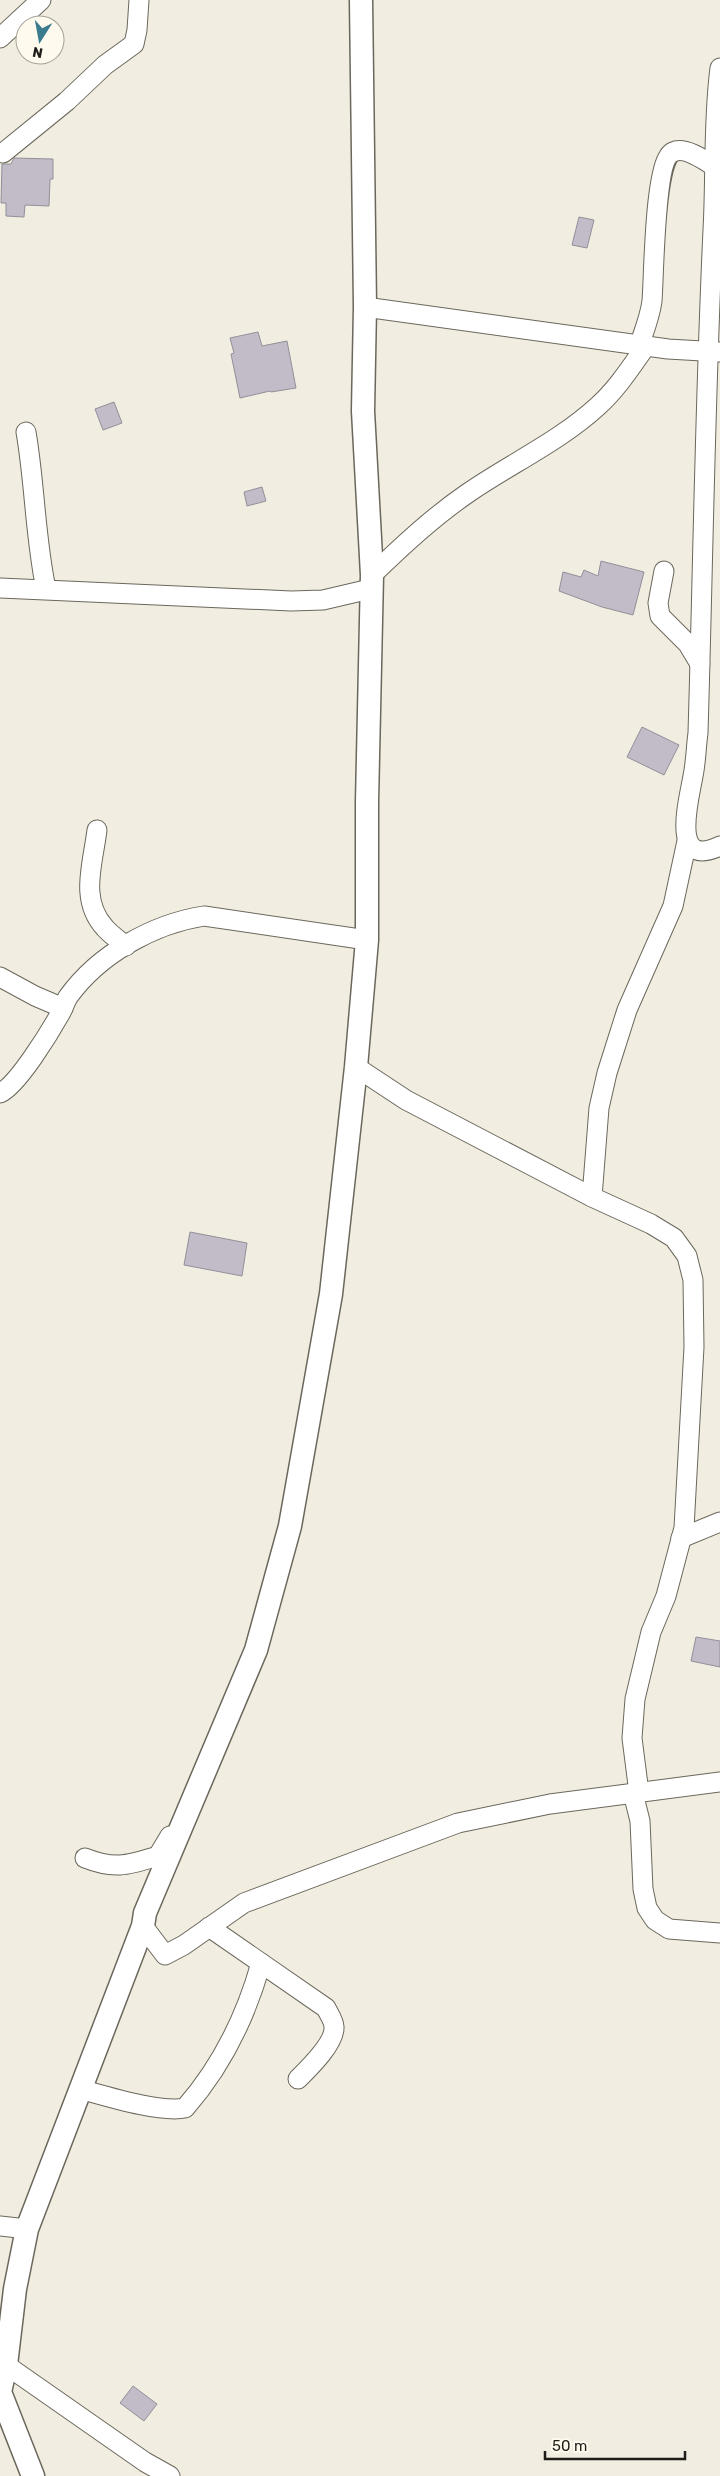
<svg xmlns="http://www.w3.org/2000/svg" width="720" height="2476" font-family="Rubik,sans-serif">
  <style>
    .building { fill: #c1bcc8; stroke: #938f9a }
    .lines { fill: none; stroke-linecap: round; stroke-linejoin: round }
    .minor-casing { stroke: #6b675c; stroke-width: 21 }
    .tertiary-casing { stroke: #6b675c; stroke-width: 25 }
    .minor { stroke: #fff; stroke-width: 19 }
    .tertiary { stroke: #fff; stroke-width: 22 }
  </style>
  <rect width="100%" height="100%" fill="#f1ede0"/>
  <g class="building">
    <path d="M14,158L53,159V179H50L49,206L25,205L24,217L6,216V203H1L2,164H11Z"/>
    <path d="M579,217L594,220L587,248L572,245Z"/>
    <path d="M258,332L262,346L287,341L296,388L271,392L270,391L240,398L231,354L234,353L230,338Z"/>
    <path d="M114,402L122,423L103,430L95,409Z"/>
    <path d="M262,487L266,501L247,506L244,492Z"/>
    <path d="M601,561L644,572L633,615L602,607L559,591L563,572L581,577L584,570L598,576Z"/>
    <path d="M642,727L679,745L664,775L627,757Z"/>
    <path d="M190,1232L247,1243L242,1276L184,1265Z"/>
    <path d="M696,1637L720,1641V1667L691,1661Z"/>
    <path d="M133,2386L157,2404L144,2421L120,2403Z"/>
  </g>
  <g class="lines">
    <g class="minor-casing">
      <g id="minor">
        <path d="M0,38L41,0"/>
        <path d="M720,68C713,121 716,176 713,230C705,398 703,566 698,733C696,747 696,762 693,776C689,800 669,870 720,846"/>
        <path d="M3,153L67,101L105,65L134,44L137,30L139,0"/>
        <path d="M365,307L668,349L720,352"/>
        <path d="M639,346C644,331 650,317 652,301C654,279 654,160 673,152C685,146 706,161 715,167"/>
        <path d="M26,432C35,484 35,537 46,589"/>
        <path d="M664,571L658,603L660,616L688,644L700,664"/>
        <path d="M372,575C402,546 433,517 468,493C510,464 560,441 598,406C617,389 631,367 646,346"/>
        <path d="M0,588L291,601L323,600L370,589"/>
        <path d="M97,830C93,864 79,900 105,928C111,935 119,940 126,946"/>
        <path d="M0,977L35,996L63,1008"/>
        <path d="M356,1067L406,1100L592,1197L651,1224L674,1238L687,1256L693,1280L694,1347L684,1528L666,1596L651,1632L635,1699L632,1738L639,1793"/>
        <path d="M0,1093C17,1086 50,1032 60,1014C63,1009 65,1002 68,997C99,954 153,924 204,916L367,940"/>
        <path d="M592,1197L599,1108L607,1073L627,1010L673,906L687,841"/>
        <path d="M681,1538L720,1522"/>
        <path d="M633,1793L640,1821L643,1889L647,1908L655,1920L669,1929L720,1933"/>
        <path d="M85,1858C115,1870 128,1865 158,1856L170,1836"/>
        <path d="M143,1926L165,1955L184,1945L244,1903L458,1823L550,1804L720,1782"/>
        <path d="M209,1927L326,2008C329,2014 334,2021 334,2027C335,2043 309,2068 298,2079"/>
        <path d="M80,2089C106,2096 160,2113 185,2108C221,2067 246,2016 261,1963"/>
        <path d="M0,2226L27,2229"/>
        <path d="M6,2365L145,2462L170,2476"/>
      </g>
    </g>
    <g class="tertiary-casing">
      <path id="tertiary" d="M33,2476L0,2392L6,2365L15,2289L27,2229L143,1926L145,1913L256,1650L290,1526L331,1294L356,1067L367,940V802L372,575L363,411L365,307L361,0"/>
    </g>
    <use href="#minor" class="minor"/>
    <use href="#tertiary" class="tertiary"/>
  </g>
  <g transform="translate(40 40) rotate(191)"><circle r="24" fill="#fffaee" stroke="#a5a299"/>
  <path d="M0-4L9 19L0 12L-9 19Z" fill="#3b7b8f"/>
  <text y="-8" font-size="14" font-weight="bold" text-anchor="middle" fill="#1f1d19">N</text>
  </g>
  <path d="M545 2451v8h140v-8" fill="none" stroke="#1f1d19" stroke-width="2.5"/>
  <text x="552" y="2451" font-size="15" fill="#1f1d19" stroke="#fffaee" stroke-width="4" paint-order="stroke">50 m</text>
</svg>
